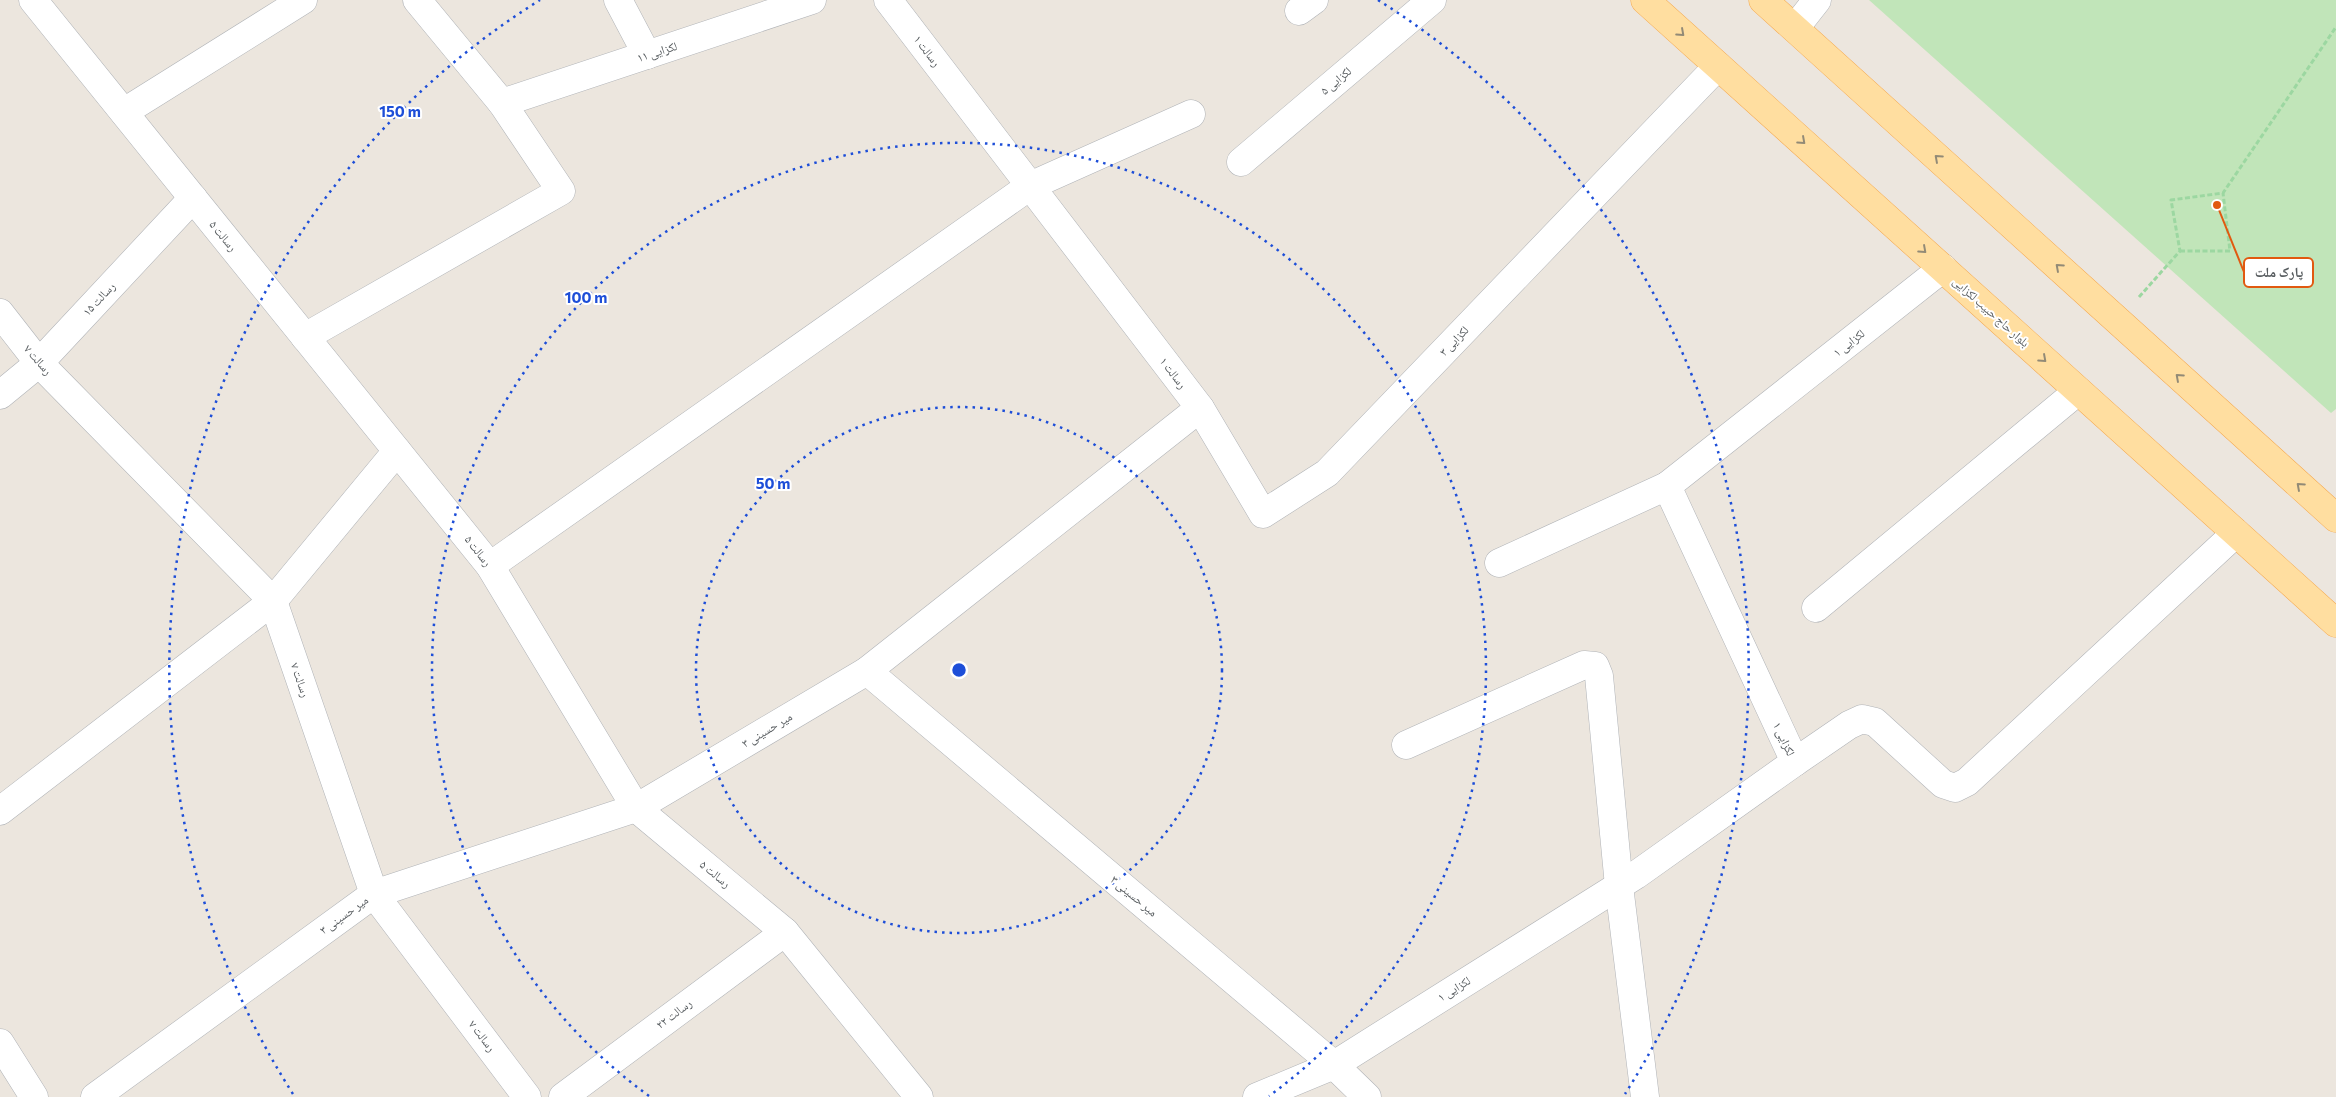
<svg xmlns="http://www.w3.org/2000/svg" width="2336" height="1097" font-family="Commissioner,'Noto Naskh Arabic',sans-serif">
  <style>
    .green { fill: #c1e5b9 }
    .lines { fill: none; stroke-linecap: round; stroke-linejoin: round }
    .minor-casing { stroke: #b0b3b7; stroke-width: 29 }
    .major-casing { stroke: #f5a84e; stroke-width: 29 }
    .path { stroke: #9cd7a1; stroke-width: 3; stroke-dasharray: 5 2.5; stroke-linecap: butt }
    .minor { stroke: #fff; stroke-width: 28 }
    .major { stroke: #ffdea0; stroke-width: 28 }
    .oneway { stroke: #928a76 }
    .ring { fill: none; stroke: #1d4ed8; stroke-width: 2.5; stroke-dasharray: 2.5 5 }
    .labels { text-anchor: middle; stroke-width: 4; stroke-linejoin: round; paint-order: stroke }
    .street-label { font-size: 12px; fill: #585d60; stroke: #fff }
    .centre { fill: #1d4ed8; stroke: #fff; stroke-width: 2.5 }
    .ring-label { font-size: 15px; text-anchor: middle; font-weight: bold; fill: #1d4ed8; stroke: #fff; stroke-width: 4; stroke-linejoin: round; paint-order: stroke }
    .leader { fill: none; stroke: #e15910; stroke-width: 2 }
    .callout-dot { fill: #e15910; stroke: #fff; stroke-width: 2 }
    .callout { fill: #fff; stroke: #e15910; stroke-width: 2 }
    .callout-label { font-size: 14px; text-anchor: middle; font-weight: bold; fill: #585d60 }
  </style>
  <rect width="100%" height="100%" fill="#ece6de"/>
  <path class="green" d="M1869,0H2336V409L2331,413Z"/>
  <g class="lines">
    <g class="minor-casing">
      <g id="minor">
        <path d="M33,0L490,566L636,808L785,932L919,1097"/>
        <path d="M618,0L647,55"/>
        <path d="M1299,11L1314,0"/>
        <path d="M1795,28L1817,0"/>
        <path d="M502,103L812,0"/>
        <path d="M124,112L303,0"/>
        <path d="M1241,162L1432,0"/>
        <path d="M0,313L39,363L273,601L374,894L527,1097"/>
        <path d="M305,337L561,191L502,103L417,0"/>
        <path d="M0,395L39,363L193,198"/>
        <path d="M1200,408L1263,514L1327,473L1718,66"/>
        <path d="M1499,563L1667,486"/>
        <path d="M490,566L1030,186L1191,114"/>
        <path d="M1816,608L2078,391"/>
        <path d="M867,671L1200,408L888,0"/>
        <path d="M1406,745L1584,665L1595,666L1599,676L1619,886L1645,1097"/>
        <path d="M1795,762L1849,725L1862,719L1875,722L1943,784L1955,788L1967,782L2236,533"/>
        <path d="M0,811L273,601L397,451"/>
        <path d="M0,1043L34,1097"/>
        <path d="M95,1097L374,894L636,808L867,671L1334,1065L1367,1097"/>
        <path d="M563,1097L785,932"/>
        <path d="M1257,1097L1334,1065L1636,875L1795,762L1667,486L1943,268"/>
      </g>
    </g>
    <g class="major-casing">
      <g id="major">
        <path d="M1645,0L2336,623"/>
        <path d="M1763,0L2336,518"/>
      </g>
    </g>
    <g class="path">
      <path d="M2180,251H2230L2223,193"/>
      <path d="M2139,297L2180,251L2171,200L2223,193L2336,27"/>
    </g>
    <use href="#minor" class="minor"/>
    <use href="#major" class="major"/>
  </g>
  <defs><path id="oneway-chevron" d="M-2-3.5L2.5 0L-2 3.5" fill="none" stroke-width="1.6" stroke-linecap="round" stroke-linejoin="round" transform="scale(1.25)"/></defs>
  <g class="oneway">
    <use href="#oneway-chevron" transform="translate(1681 33) rotate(42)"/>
    <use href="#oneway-chevron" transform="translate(1802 141) rotate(42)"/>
    <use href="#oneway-chevron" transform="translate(1938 158) rotate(-138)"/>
    <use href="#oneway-chevron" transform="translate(1923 250) rotate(42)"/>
    <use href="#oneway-chevron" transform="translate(2059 267) rotate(-138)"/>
    <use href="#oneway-chevron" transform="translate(2043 359) rotate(42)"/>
    <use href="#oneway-chevron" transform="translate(2179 377) rotate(-138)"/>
    <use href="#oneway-chevron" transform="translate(2300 486) rotate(-138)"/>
  </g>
  <g class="ring">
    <circle cx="959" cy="670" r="263"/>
    <path d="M649 1096A527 527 0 1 1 1269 1096"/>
    <path d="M293 1094A790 790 0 0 1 540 0M1378 0A790 790 0 0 1 1625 1094"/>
  </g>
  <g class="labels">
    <g class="street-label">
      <text transform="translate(927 51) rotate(53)" y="4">رسالت ۱</text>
      <text transform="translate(657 52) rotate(-18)" y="4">لکزایی ۱۱</text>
      <text transform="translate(1336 81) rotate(-40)" y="4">لکزایی ۵</text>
      <text transform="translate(223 236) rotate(51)" y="4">رسالت ۵</text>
      <text transform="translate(99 299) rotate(-47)" y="4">رسالت ۱۵</text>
      <text transform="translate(1991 312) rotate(42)" y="4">بلوار حاج حبیب لکزايی</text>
      <text transform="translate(1454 341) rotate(-46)" y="4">لکزایی ۳</text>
      <text transform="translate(1849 343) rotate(-38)" y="4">لکزایی ۱</text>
      <text transform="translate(38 360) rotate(49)" y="4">رسالت ۷</text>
      <text transform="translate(1173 373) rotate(53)" y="4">رسالت ۱</text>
      <text transform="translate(478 551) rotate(52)" y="4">رسالت ۵</text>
      <text transform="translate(300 680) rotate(71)" y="4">رسالت ۷</text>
      <text transform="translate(767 730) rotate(-31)" y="4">میر حسینی ۳</text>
      <text transform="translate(1784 739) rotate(65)" y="4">لکزایی ۱</text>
      <text transform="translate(715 874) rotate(39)" y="4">رسالت ۵</text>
      <text transform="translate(1134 896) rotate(40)" y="4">میر حسینی ۳</text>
      <text transform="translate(344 915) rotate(-36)" y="4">میر حسینی ۳</text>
      <text transform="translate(1454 989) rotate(-32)" y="4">لکزایی ۱</text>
      <text transform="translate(674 1014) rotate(-37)" y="4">رسالت ۲۲</text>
      <text transform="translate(482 1036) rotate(53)" y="4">رسالت ۷</text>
    </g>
  </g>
  <circle cx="959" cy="670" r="8" class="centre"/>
  <g class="ring-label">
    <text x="400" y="117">150 m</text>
    <text x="586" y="303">100 m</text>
    <text x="773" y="489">50 m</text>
  </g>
  <path class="leader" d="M2217 205L2244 272"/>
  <circle class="callout-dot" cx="2217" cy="205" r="5"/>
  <rect class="callout" x="2244" y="258" width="69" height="29" rx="5"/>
  <g class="callout-label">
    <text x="2279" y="277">پارک ملت</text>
  </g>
</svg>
